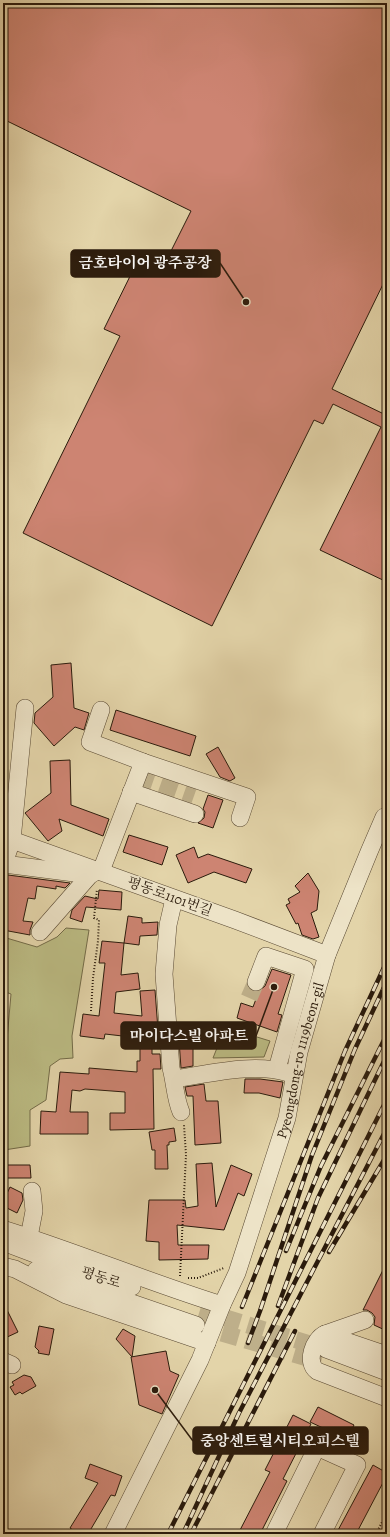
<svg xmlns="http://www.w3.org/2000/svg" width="390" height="1537" font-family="Alegreya,'Noto Serif KR',serif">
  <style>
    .green { fill: #bbbb83; stroke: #736b48 }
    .building { fill: #cd8472; stroke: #2b1b0c }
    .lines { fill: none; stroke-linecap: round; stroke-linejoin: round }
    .minor-tunnel { stroke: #beaf8a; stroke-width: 17; stroke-dasharray: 17 8; stroke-linecap: butt }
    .minor-casing { stroke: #594933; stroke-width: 18 }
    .path { stroke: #2b1b0c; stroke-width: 2; stroke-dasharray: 1 2; stroke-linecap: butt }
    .minor { stroke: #ede3c7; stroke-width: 17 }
    .rail-casing { stroke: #2b1b0c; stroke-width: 4.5 }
    .rail { stroke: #ede3c7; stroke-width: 3; stroke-dasharray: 9; stroke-linecap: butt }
    .labels { text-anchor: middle; stroke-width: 3; stroke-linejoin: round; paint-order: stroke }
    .street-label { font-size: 14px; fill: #2b1b0c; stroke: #ede3c7 }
    .leader { fill: none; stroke: #2b1b0c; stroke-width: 1.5 }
    .callout-dot { fill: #2b1b0c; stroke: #ede3c7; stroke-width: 1.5 }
    .callout { fill: #2b1b0c; stroke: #2b1b0c; stroke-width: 1.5 }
    .callout-label { font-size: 15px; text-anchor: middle; font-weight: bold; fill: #fff }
  </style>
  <rect width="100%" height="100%" fill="#e3d4a9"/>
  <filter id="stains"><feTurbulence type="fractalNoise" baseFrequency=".005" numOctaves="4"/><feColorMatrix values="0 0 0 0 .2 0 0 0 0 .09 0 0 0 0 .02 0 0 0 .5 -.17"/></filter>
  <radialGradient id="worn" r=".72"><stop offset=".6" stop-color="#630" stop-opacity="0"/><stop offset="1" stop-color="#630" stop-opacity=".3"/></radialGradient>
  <g class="green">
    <path d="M66,928L89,930L72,1036L73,1058L60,1059L50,1066L46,1100L30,1110V1146L4,1150L3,1160V1086L11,994L3,991V937L37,947L57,937Z"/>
    <path d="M231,1029L270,1041L264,1057L213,1058L223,1033Z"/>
  </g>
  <g class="building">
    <path d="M3,3H387V276L332,389L386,415L387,413V582L320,550L381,427L333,404L323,424L314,420L212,626L23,533L120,336L104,329L139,258L162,269L191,211L3,119Z"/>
    <path d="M71,663L74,708L89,713L84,730L75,727L54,746L34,723L35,713L53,697L51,665Z"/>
    <path d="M116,710L196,736L190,756L110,730Z"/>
    <path d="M218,747L235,778L230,781L220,777L206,754Z"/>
    <path d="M70,760L71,805L109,819L103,836L59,819L62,831L48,841L25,813L51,793L50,761Z"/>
    <path d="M208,795L223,800L213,828L198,823L204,818L205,812L203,809Z"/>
    <path d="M129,835L168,847L162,865L123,852Z"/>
    <path d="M194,847L198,858L208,854L252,869L246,883L214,872L188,883L176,855Z"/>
    <path d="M308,873L319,891L317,910L311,913L319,937L313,939L302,935L298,923L296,924L286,905L290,903L288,899L300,892L295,886Z"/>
    <path d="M8,875L70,883L65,888L56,886V889L37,886L35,899L28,898L23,921L33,922L30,930V935L3,930V888L5,876Z"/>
    <path d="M99,890L122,892L121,910L86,907L82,922L70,918L72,910L85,896L98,899Z"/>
    <path d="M128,916L142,918V923L158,922L157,935L140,936L139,945L124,943Z"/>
    <path d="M102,941L124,943L121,975L138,973L140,989L116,992L114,1013L142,1016L140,991L155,990L158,1030H152V1054H160L161,1069H153L154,1129L110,1130V1113H125V1092L85,1089L80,1091L72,1090L70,1112H88V1134H40L41,1111L56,1112L60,1072L89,1074V1068L137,1072V1061H140V1038L105,1034L104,1039L80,1036L83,1014L99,1016L105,963H99Z"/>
    <path d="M272,969L291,975L278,1014L282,1015L277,1032L237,1018L241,1003L253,1007L259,991L265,986Z"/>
    <path d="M194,1025L195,1044H193V1066L181,1068L178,1026Z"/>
    <path d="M245,1079H260L283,1082L280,1098L259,1093H244Z"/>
    <path d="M204,1084L206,1101H218L221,1143L195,1145L193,1096H187L185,1087Z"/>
    <path d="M174,1128L176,1141L169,1142V1145H167L168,1169H155V1150H152L149,1132Z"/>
    <path d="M212,1163L216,1207L231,1165L252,1174L244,1196L238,1193L224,1230L177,1225L178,1245H209L208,1259L159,1260V1242L146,1241L149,1200H185L186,1208L198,1206L196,1164Z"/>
    <path d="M3,1165H30L31,1178H3Z"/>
    <path d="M10,1187L22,1193L23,1200L17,1213L3,1206V1202Z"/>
    <path d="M387,1262V1331L374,1325L375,1317L372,1313L367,1310H363Z"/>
    <path d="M3,1302L18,1332L3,1339Z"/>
    <path d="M39,1326L54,1329L49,1355L38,1353L39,1351L35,1347Z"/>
    <path d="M123,1329L135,1336L132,1357L116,1339Z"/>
    <path d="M166,1351L170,1371L179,1375L162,1414L139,1405L131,1357Z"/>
    <path d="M24,1375L31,1377L36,1386L22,1394L20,1392L15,1395L10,1387L14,1385L12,1382Z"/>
    <path d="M318,1407L354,1425L347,1439L310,1422Z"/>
    <path d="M293,1415L311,1424L283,1479L287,1481L260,1534H238L270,1472L265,1470Z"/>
    <path d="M90,1464L122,1476L115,1496L111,1495L88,1534H79L70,1528L98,1483L85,1478Z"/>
    <path d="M373,1465L387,1473V1475L356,1534H336Z"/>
  </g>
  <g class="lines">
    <g class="minor-tunnel">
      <path d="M137,776L194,796"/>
      <path d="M249,998L256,982"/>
      <path d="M200,1310L326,1349"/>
      <path d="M198,1326L321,1362"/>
    </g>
    <g class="minor-casing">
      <g id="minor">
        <path d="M101,710L90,742L143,762L101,871"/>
        <path d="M143,762L247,797L240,818"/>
        <path d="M131,792L195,814"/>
        <path d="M12,840L235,920L327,955"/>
        <path d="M4,864L90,875"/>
        <path d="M3,866L12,840L25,708"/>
        <path d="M174,899L168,925L164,974L171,1068C175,1083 175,1098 181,1112"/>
        <path d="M40,932L90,875L97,871"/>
        <path d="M256,982L266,956L305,969L277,1069"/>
        <path d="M174,1079C209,1074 254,1062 288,1073"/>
        <path d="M3,1229C77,1252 148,1282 222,1305"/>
        <path d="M29,1237L34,1211L32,1191"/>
        <path d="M3,1242L48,1259L132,1287"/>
        <path d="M3,1266L15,1269L66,1295L207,1343"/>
        <path d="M36,1270L196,1325"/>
        <path d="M325,1334L365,1320"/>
        <path d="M326,1349L387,1372"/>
        <path d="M387,1355L325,1334C314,1339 305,1362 317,1371L387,1398"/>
        <path d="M3,1361L12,1365"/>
        <path id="s1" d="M113,1534L200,1360L222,1305L237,1273L287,1118L299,1052L327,955L369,852L384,817"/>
        <path d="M274,1534L317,1447L357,1465L322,1534"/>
      </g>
    </g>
    <g class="path">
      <path d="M91,1011L93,978L98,941L99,920L94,918L97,889"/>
      <path d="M180,1276L186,1155L184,1125"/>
      <path d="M188,1278H198L224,1268"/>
      <path d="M376,1534L387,1512"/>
    </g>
    <use href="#minor" class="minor"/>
    <g class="rail-casing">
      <g id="rail">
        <path d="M286,1251L321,1166L387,1034"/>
        <path d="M329,1252L387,1155"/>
        <path d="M278,1306L318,1198L387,1055"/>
        <path d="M242,1307L345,1051L387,961"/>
        <path d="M248,1343L260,1311L312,1155L355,1049L387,981"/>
        <path d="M168,1534L387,1099"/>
        <path d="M183,1534L239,1413L387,1128"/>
        <path d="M191,1534L295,1331"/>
      </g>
    </g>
    <use href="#rail" class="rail"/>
  </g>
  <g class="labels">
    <g class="street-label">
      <text transform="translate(170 896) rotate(20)" y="5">평동로1101번길</text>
      <text dy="5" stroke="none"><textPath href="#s1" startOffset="511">Pyeongdong-ro 1119beon-gil</textPath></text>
      <text transform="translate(101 1277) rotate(18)" y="5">평동로</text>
    </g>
  </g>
  <path class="leader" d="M246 302L220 263M274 987L256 1036M155 1390L193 1441"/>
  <g class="callout-dot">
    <circle cx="246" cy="302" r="4"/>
    <circle cx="274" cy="987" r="4"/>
    <circle cx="155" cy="1390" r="4"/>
  </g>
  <g class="callout">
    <rect x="71" y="250" width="149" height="27" rx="4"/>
    <rect x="121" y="1022" width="135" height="27" rx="4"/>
    <rect x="193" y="1427" width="175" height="27" rx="4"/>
  </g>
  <g class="callout-label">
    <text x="145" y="268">금호타이어 광주공장</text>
    <text x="189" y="1041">마이다스빌 아파트</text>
    <text x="280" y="1446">중앙센트럴시티오피스텔</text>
  </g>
  <rect width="390" height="1537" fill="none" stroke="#e3d4a9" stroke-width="16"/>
  <rect x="4" y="4" width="382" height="1529" fill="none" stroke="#2b1b0c" stroke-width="2"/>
  <rect x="8" y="8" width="374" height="1521" fill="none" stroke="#2b1b0c"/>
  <rect width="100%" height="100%" filter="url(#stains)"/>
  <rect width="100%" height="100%" fill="url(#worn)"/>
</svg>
